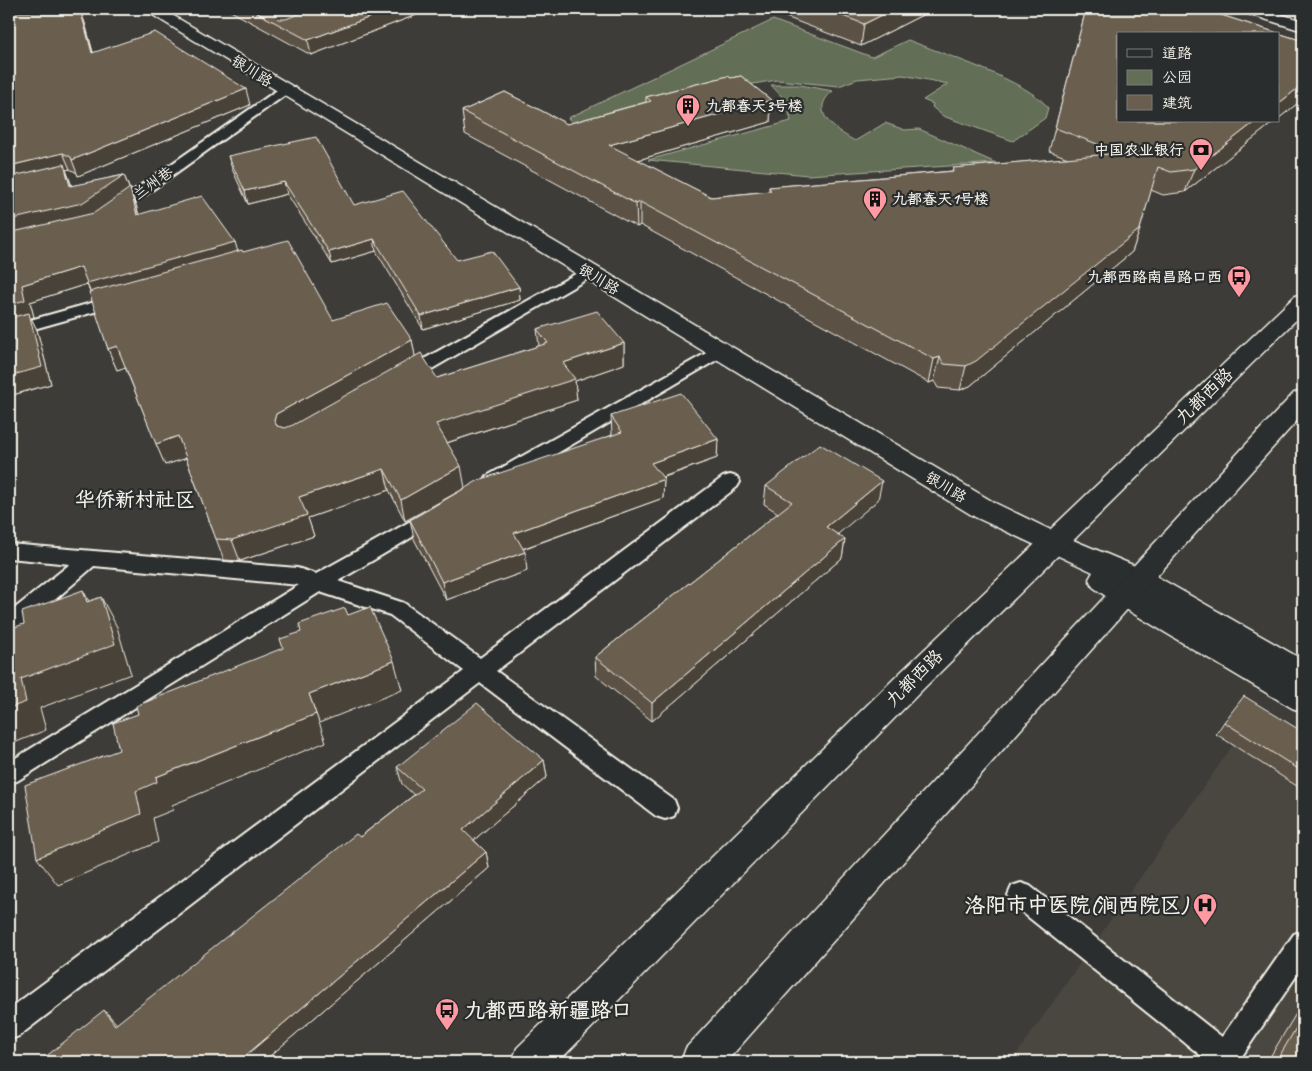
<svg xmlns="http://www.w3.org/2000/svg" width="1312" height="1071" font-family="Caveat,'LXGW WenKai TC',sans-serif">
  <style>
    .built { fill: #4a463f }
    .green { fill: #626e55; stroke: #abb09e }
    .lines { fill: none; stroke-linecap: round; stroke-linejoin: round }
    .lane-casing { stroke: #f4f1e8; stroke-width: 4 }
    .street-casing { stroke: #f4f1e8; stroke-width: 3 }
    .primary-casing { stroke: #f4f1e8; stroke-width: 3 }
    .lane { fill: #2a2d2e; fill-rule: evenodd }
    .street { fill: #2a2d2e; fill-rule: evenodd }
    .primary { fill: #2a2d2e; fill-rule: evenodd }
    .wall { fill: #5b5145; stroke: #f4f1e8 }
    .shaded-wall { fill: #4a4238; stroke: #f4f1e8 }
    .building { fill: #6a5e50; stroke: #f4f1e8 }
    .labels { text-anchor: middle; stroke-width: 4.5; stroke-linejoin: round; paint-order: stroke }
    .far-street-label { font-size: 15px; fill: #f4f1e8; stroke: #2a2d2e }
    .far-poi-label { font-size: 15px; font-weight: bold; fill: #f4f1e8; stroke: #2a2d2e; text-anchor: start }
    .street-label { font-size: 18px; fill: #f4f1e8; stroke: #2a2d2e }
    .quarter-label { font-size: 20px; font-weight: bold; fill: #f4f1e8; stroke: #2a2d2e }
    .near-poi-label { font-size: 21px; font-weight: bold; fill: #f4f1e8; stroke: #2a2d2e; text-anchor: end }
  </style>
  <rect width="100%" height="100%" fill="#3d3c38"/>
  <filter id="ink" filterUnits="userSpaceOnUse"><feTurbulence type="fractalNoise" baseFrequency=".02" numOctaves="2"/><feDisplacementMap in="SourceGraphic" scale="10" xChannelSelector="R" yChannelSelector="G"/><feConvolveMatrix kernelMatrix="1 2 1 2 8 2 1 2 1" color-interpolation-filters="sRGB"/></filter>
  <g filter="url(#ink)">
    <path class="built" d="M1233,745L1303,789V1062H1011Z"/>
    <g class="green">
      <path d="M773,20L872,57L908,40C940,53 1031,82 1048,108L1045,118L1013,141L943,116L932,107L933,104L923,100L948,84L903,75L857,79L839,86L777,80L699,93L580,132L568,118Z"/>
      <path d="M771,85H800L833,91C807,112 837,131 855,141L885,123L905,130L919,129L996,163L808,175L648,160L791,121L786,101Z"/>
    </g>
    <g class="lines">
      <g class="lane-casing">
        <g id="lane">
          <path d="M283,86L288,87L289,90L288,93L117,215H107L105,212L107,209Z"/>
          <path d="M588,267L596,272L594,275L411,381H399L396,377L399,373Z"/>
          <path d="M120,295L128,300L126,303L9,336V326Z"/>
          <path d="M719,346L725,347L728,351L725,355L501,486L494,488L487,486L484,481L487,476Z"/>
          <path d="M730,475L737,477L740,482L737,487L496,671L674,800L677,808L674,816L665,819L656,816L480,683L19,1036L9,1040V1009L464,671L390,615L320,592L17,781L9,784V762L299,585L94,566L28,623L9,631V613L70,564L9,558V544L297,568L316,574L434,508L441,510L444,515L441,520L338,581L404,603L480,658L723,477Z"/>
          <path d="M1021,883L1030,886L1222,1037L1294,934L1303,930V966L1238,1062H1209L1012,904L1008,895L1012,886Z"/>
        </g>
      </g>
      <g class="street-casing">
        <path id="street" d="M143,9H162L995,503L1061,535L1147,571L1303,660V712L1292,708L1114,602L1093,587L1089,579L1093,572L975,517Z"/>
      </g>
      <g class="primary-casing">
        <g id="primary">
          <path d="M1240,9H1264L1303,21V31L1242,12Z"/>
          <path d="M1303,294V313L925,687L558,1062H512L517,1048L903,670L1295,296Z"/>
          <path d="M1303,391V414L1147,587L726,1062H681L686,1048L1294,393Z"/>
        </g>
      </g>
      <use href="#lane" class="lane"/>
      <use href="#street" class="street"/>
      <use href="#primary" class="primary"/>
    </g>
    <g class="wall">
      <path d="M227,9H432L311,55Z"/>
      <path d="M765,9H934L861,46Z"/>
      <path d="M1086,9H1202L1303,41V99L1278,119V34H1118V121H1275L1185,192L1163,195L1151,190L1140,229L1132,252L970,386L960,390L938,388L934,381L929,383L640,225L637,227L465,134L462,111L505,92L567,124L646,102V97L728,76L731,78L741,76L771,100L770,122L638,160L711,197L769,191V187L952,171L953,168L1068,158L1049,151Z"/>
      <path d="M9,12L85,23L93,52L250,105L78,176L77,173L70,169L66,170L72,186L124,175L136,205L139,215L235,242L237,251L243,252L333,320L412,340L415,357L437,378L539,346L537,329L624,343V364L575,381L577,400L447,443L465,488L405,521L389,490L308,518L314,536L240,561L224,560L186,458L165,465L125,367L117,370L108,349L90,292L87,284L30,302L34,317L31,318L37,330L51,384L9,396Z"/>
      <path d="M228,156L354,205L457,260L519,287L520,300L423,329L376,251L332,264L287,194L248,204L232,169Z"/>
      <path d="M611,416L718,439L717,458L662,478L664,479L663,498L523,549L527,571L446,600L414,539L410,520L612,435Z"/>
      <path d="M766,486L878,500L837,534L845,539L842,558L652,721L596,676L595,657L778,513L764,504Z"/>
      <path d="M1224,722L1303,732V790L1216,734Z"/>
      <path d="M544,760L547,777L474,840L486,852L489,868L263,1062H39L117,1024L414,795L402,784L397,767Z"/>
      <path d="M1303,1002V1062H1267Z"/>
    </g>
    <g class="shaded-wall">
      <path d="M80,9L85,23L97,68L92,53Z"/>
      <path d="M285,9H326L281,26L274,15L275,13Z"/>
      <path d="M392,9H432L311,55L308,40Z"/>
      <path d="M894,9H934L861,46L864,24Z"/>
      <path d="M1303,84V99L1278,119V104Z"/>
      <path d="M246,89L250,105L78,176L72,160Z"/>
      <path d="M771,100L770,122L610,168L609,145Z"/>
      <path d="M1256,121H1275L1185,192L1194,169Z"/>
      <path d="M63,153L70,169L66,170L77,203L9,185V166Z"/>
      <path d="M124,175L130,191L89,220L9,239V220Z"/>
      <path d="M284,182L287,194L248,204L245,191Z"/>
      <path d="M130,188L136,205L143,232L137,215Z"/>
      <path d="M640,202V225L637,227L636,204Z"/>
      <path d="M1140,229L1132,252L970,386L960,390L966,366Z"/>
      <path d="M374,239L376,251L332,264L329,252Z"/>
      <path d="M235,242L240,259L94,300L87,284L30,302L34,317L31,318L37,330L51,384L9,396V305L22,285L81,267Z"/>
      <path d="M519,287L520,300L423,329L421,316Z"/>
      <path d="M412,340L416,361L283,435L274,421L276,414Z"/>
      <path d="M624,343V364L575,381L577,400L440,445L436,424L563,363Z"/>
      <path d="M117,346L126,367L117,370L108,349Z"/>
      <path d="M940,357L934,381L929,383L934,359Z"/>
      <path d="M178,436L187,458L165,465L156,444Z"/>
      <path d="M718,439L717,458L651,481V463Z"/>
      <path d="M461,466L465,488L405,521L401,500Z"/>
      <path d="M384,469L389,490L308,518L314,536L240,561L232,540L299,497Z"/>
      <path d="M664,479L663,498L516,551L514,533Z"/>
      <path d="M882,481L878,500L824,546L826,527Z"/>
      <path d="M845,539L842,558L652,721V703Z"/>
      <path d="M525,552L527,571L446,600L442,582Z"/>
      <path d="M83,590L99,620L87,602Z"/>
      <path d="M101,597L117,627L131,674L40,708L46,730L9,745V708L21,679Z"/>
      <path d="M394,661L402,690L319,723L309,694Z"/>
      <path d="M316,714L326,742L172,805L173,810L153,818L158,842L58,885L37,858L156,777Z"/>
      <path d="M544,760L547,777L467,846L463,830Z"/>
      <path d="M486,852L489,868L263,1062H238Z"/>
      <path d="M104,1010L117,1024L115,1025Z"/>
    </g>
    <g class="building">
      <path d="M76,9H80L92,53L155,32L246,89L72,160L71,157L63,153L9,166V12H59Z"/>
      <path d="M250,9H285L275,13L274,15L278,19H286L311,9H392L308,40Z"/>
      <path d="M824,9H894L864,24Z"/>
      <path d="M1086,9H1202L1303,41V84L1278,104V34H1118V121H1256L1194,169L1171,172L1158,167L1140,229L976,361L966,366L944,364L940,357L934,359L640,202L636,204L462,111L505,92L567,124L651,101L646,97L728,76L731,78L741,76L771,100L609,145L711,197L771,191L769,187L954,171L953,168L1121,153L1055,128Z"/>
      <path d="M316,137L354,205L403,191L457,260L492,251L519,287L421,316L374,239L329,252L284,182L245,191L228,156Z"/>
      <path d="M64,164L70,186L124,175L82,203L9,220V177Z"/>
      <path d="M130,188L137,215L202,196L235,242L87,283L81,267L22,285L25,300L9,305V233L94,213Z"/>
      <path d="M288,240L333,320L387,303L412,340L276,414L274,421L277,426L285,428L293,425L421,353L437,378L548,343L537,329L597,311L624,343L563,363L575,379L436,424L461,466L401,500L384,469L299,497L307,515L232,540L216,539L178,436L156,444L117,346L108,349L89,292L242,250L243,252Z"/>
      <path d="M29,313L42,367L9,376V318Z"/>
      <path d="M681,393L718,439L651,463L664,479L514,533L525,552L442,582L410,520L479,480L622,432L611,416Z"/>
      <path d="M820,444L882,481L826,527L845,539L652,703L595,657L792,502L766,486Z"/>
      <path d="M83,590L87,602L101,597L115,644L21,679L26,702L9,708V629L24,624L22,612Z"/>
      <path d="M370,607L394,661L309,694L316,714L156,777L157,782L136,791L141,814L37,858L25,785L119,750L113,723L138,714L136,706L283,648L280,639L301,632L299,624L345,608L348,615Z"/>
      <path d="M1244,696L1303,732V772L1224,722Z"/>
      <path d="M477,703L544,760L463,830L486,852L238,1062H39L104,1010L115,1025L356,834L360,837L422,789L397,767Z"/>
      <path d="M1303,1016V1062H1276Z"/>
      <path d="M14,1056L17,1062H9V1060Z"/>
    </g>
  </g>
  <defs>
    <g id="building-pin" transform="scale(1.25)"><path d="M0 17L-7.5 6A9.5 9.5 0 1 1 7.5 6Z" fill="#ff9aa2" stroke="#2a2d2e"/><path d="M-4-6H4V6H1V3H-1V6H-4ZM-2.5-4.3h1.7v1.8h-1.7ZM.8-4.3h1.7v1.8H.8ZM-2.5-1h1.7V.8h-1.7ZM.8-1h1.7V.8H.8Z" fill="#111"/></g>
    <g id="bank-pin" transform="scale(1.25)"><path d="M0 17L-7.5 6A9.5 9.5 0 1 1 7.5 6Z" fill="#ff9aa2" stroke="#2a2d2e"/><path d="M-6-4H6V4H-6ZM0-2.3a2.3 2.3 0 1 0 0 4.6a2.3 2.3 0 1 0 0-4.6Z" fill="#111"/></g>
    <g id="bus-pin" transform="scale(1.25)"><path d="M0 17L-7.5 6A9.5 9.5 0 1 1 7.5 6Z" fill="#ff9aa2" stroke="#2a2d2e"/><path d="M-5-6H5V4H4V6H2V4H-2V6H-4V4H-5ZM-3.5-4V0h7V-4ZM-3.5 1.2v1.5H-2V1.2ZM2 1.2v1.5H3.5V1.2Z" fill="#111"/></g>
    <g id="hospital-pin" transform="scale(1.25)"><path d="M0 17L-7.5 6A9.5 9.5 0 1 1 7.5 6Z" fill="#ff9aa2" stroke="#2a2d2e"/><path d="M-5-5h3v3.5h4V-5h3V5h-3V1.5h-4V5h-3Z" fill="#111"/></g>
  </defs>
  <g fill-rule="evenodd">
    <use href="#building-pin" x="688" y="106"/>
    <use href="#bank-pin" x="1201" y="150"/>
    <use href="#building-pin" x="875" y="199"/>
    <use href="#bus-pin" x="1239" y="277"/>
    <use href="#hospital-pin" x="1205" y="905"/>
    <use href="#bus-pin" x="447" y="1010"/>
  </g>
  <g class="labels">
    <g class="far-street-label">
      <text transform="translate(252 71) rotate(32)" y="5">银川路</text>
      <text transform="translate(153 183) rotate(-36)" y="5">兰州巷</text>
      <text transform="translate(599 279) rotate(31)" y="5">银川路</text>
      <text transform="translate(946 487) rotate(31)" y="5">银川路</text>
    </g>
    <g class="far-poi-label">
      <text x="706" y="111">九都春天3号楼</text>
      <text x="1184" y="155" text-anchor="end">中国农业银行</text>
      <text x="892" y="204">九都春天1号楼</text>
      <text x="1222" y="282" text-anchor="end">九都西路南昌路口西</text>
    </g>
    <g class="street-label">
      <text transform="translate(1204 396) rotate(-44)" y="6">九都西路</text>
      <text transform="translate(914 678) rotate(-45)" y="6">九都西路</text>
    </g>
    <g class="quarter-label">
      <text x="135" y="506">华侨新村社区</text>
    </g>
    <g class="near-poi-label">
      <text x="1188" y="912">洛阳市中医院(涧西院区)</text>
      <text x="464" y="1017" text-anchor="start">九都西路新疆路口</text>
    </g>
  </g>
  <rect width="1312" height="1071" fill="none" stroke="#2a2d2e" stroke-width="30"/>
  <rect x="15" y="15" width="1282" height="1041" fill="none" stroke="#f4f1e8" stroke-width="2" filter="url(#ink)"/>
  <rect x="1117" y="32" width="162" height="90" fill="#2a2d2e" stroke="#7b7b78"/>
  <rect x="1127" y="49" width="25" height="8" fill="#2a2d2e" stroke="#7b7b78"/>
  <text x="1162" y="58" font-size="15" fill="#f4f1e8">道路</text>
  <rect x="1127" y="70" width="25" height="15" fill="#626e55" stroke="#7b7b78"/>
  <text x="1162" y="82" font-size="15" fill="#f4f1e8">公园</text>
  <rect x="1127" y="95" width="25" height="15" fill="#6a5e50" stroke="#7b7b78"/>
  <text x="1162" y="108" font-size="15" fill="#f4f1e8">建筑</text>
</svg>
